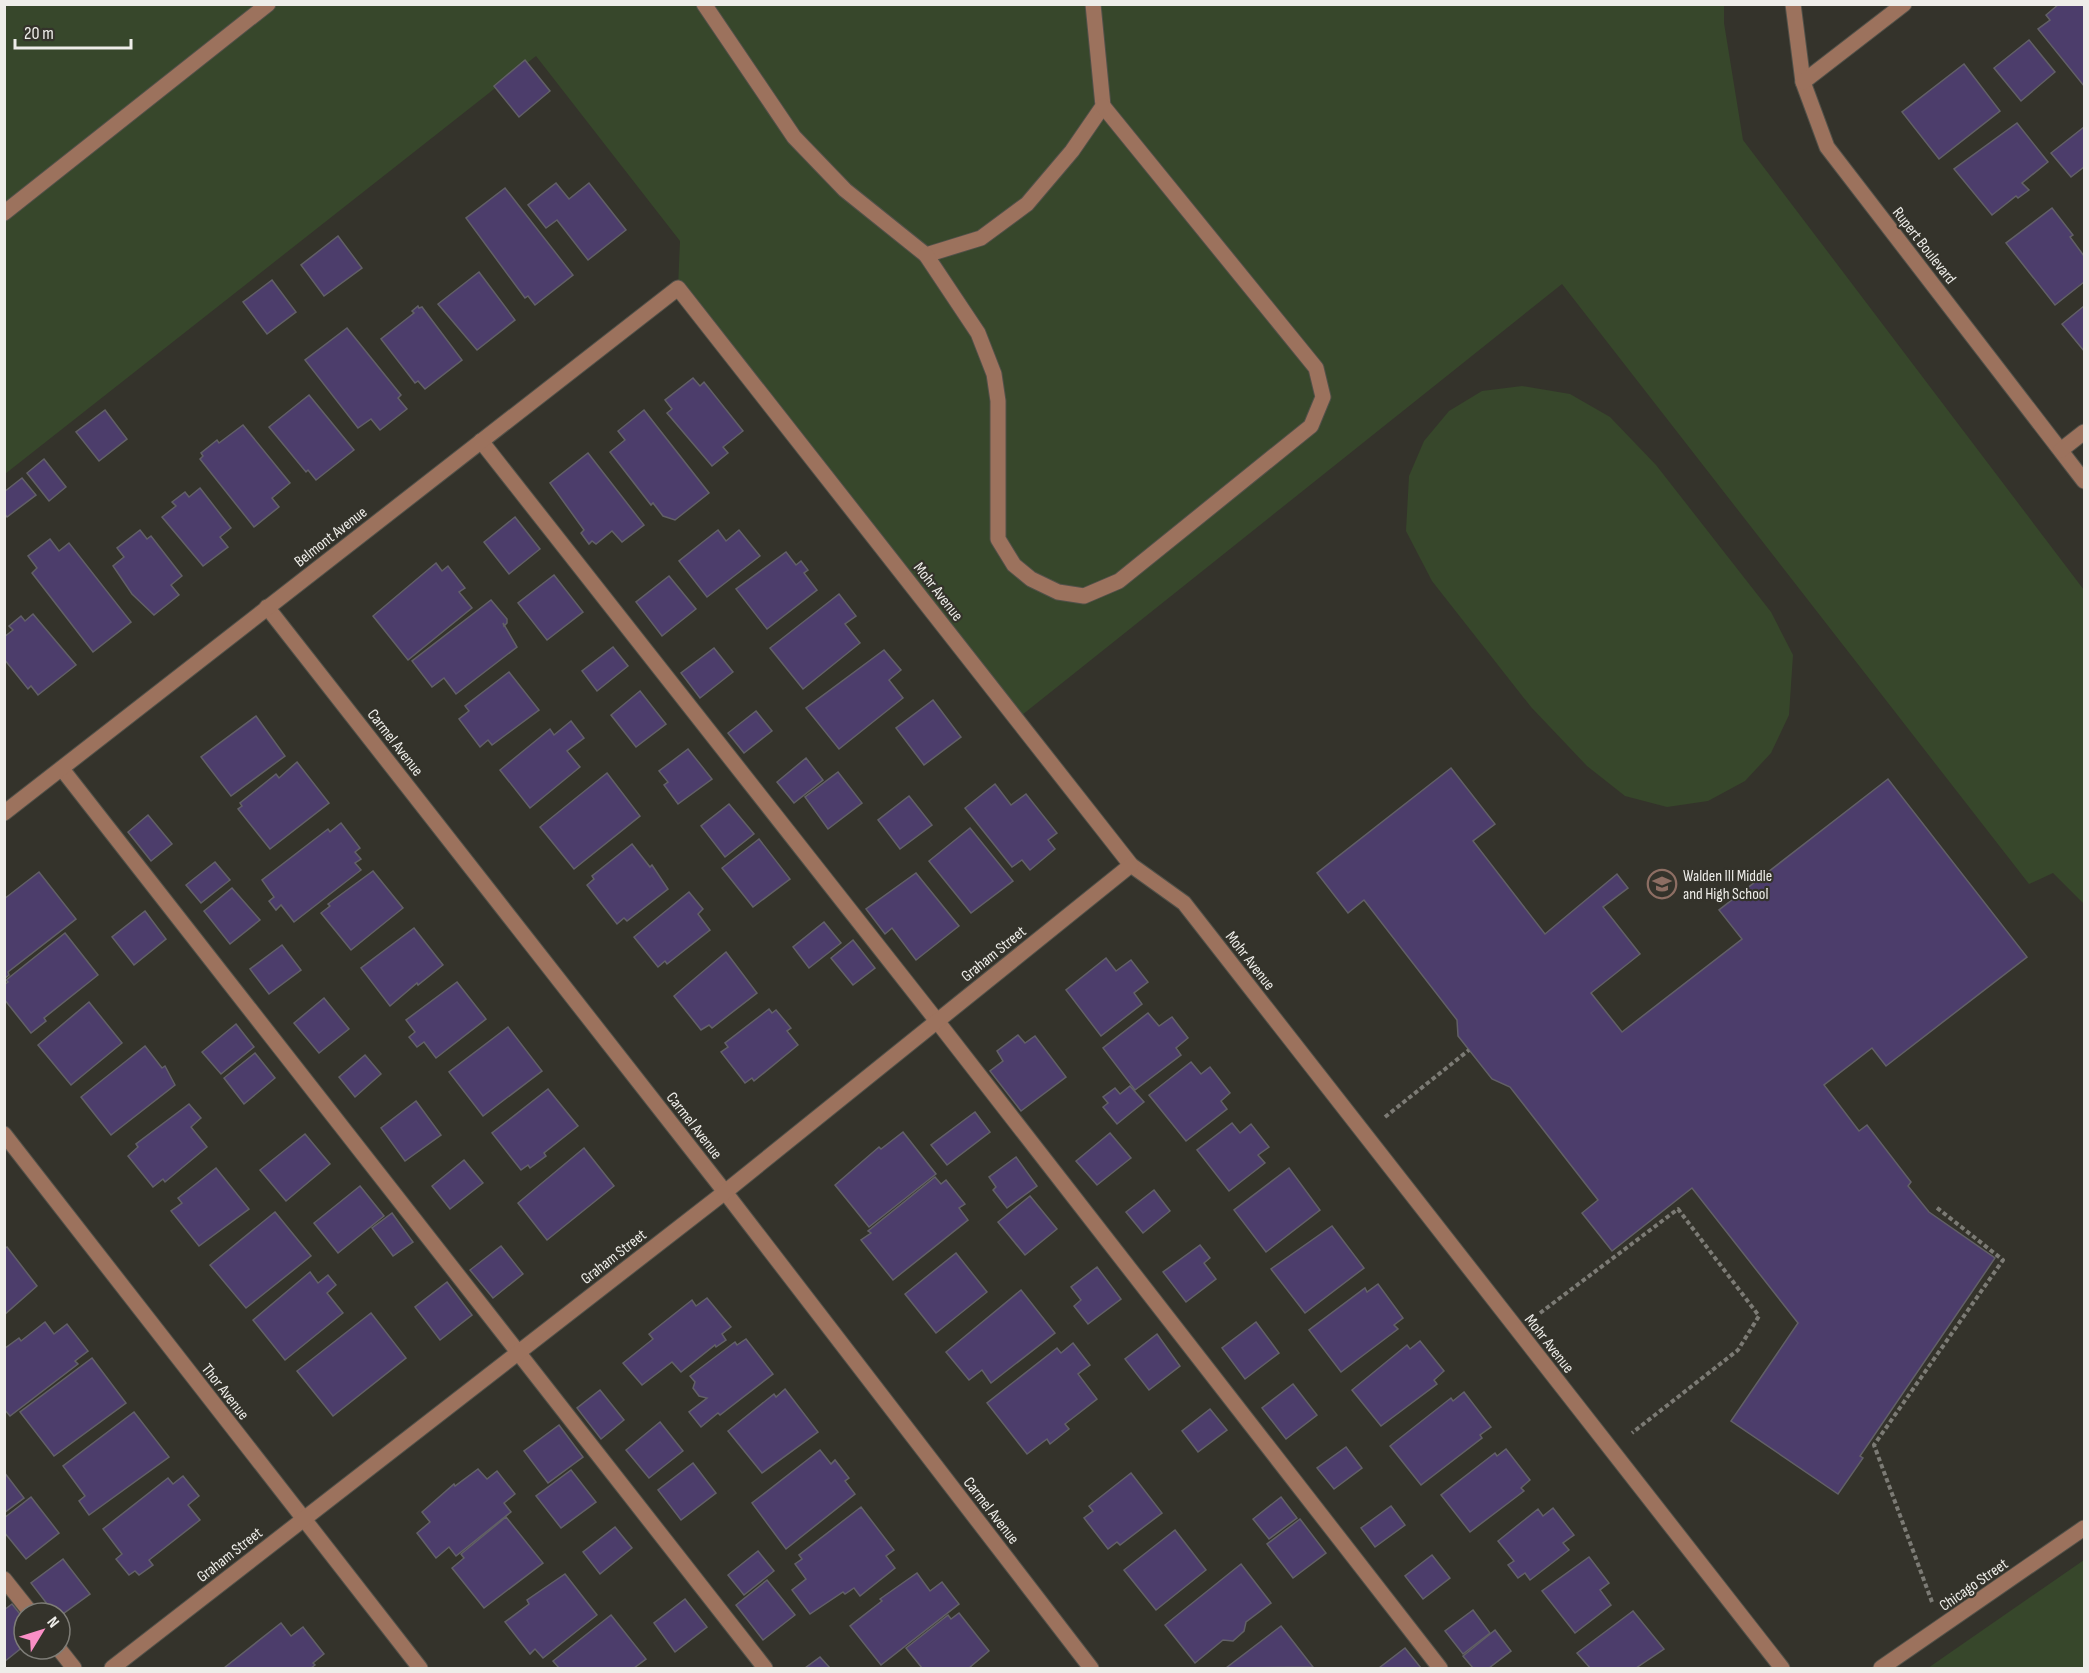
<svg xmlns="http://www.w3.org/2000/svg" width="2089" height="1673" font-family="'Sofia Sans Condensed',sans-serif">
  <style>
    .green { fill: #37472b }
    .building { fill: #4c3d6b; stroke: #626067; stroke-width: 1.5 }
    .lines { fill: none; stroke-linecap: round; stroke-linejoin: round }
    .minor-casing { stroke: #525149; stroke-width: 17 }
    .path { stroke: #7c7b75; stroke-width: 4; stroke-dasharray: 4.5 3; stroke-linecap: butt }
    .minor { stroke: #9c725d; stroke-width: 15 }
    .labels { text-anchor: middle; stroke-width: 4.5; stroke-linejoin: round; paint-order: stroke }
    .street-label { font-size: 16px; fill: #eeede9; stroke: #34332b }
    .poi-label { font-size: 16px; fill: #eeede9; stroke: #34332b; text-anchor: start }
  </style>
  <rect width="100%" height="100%" fill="#34332b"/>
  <g class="green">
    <path d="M5,5H1724V23L1743,140L2084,590V904L2053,873L2029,884L1562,284L1017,719L678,288L680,241L536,56L5,474Z"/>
    <path d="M1522,386L1570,394L1610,417L1656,465L1771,612L1793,655L1789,715L1771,753L1745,781L1708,801L1667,807L1625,796L1587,766L1531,707L1432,581L1406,531L1409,476L1424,441L1449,411L1482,391Z"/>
    <path d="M2084,1560V1668H1928Z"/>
  </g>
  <g class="building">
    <path d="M2059,4H2084V86L2038,29L2050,20L2046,15Z"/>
    <path d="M2029,40L2055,72L2021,101L1994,68Z"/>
    <path d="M525,60L550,91L519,117L494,86Z"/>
    <path d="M1964,64L2000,111L1939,159L1902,112Z"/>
    <path d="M2017,123L2048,162L2022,183L2029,190L2018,198L2016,196L1992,215L1954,169Z"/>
    <path d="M2084,127V167L2071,177L2051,153Z"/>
    <path d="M556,183L569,199L589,183L626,230L588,260L557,220L546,228L528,205Z"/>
    <path d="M505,188L573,275L535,305L528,296L525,298L466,218Z"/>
    <path d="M2052,208L2073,235L2070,237L2084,256V282L2055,305L2006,243Z"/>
    <path d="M338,236L362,268L324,296L301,265Z"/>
    <path d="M479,272L515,320L477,350L438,304Z"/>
    <path d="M272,280L296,312L267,334L243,302Z"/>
    <path d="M418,306L419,308L422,307L462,360L425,389L418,381L415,383L381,339L414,313L412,311Z"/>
    <path d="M2084,306V351L2062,324Z"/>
    <path d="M347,328L401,395L398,398L407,409L380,430L371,419L358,428L305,360Z"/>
    <path d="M693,378L700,386L704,382L743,431L723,447L728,453L712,466L667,413L672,409L665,400Z"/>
    <path d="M309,395L354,450L316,480L308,470L306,472L269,427Z"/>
    <path d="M105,410L127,439L99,461L76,432Z"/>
    <path d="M644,410L709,493L675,520L663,516L653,503L651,505L610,452L625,440L618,431Z"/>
    <path d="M243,425L290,483L272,498L279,507L254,527L200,459L203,456L201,453L217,440L219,443Z"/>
    <path d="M588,453L644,525L622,542L612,531L596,544L592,541L589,544L581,533L584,530L550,483Z"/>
    <path d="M44,459L66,487L49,501L27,473Z"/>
    <path d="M22,478L36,495L7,517L4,513V492Z"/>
    <path d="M200,488L231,528L220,537L228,547L203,566L162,517L176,506L172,502L185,492L189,497Z"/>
    <path d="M515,517L540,549L509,574L484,542Z"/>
    <path d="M140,530L147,539L151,536L182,576L171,585L179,595L154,615L132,594L113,566L124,557L117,548Z"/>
    <path d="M718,530L726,541L739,530L760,556L707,597L679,561Z"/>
    <path d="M50,539L59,551L69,543L131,622L93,652L32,573L37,568L28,556Z"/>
    <path d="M786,552L796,565L801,561L808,570L804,573L817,590L767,629L736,589Z"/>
    <path d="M436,563L442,571L448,566L465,588L459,592L472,608L408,660L373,616Z"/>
    <path d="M554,575L583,612L547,640L518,603Z"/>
    <path d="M669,576L696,609L662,636L636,602Z"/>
    <path d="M839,594L856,616L845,624L860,643L803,689L770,648Z"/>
    <path d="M491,600L507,619V623L504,626L503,623L517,647L456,694L444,678L432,687L412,661Z"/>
    <path d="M33,614L76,665L38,695L31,686L28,689L4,659V637L13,630L9,626L21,616L25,621Z"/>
    <path d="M613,647L628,666L597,691L582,671Z"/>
    <path d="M714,648L733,672L700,698L681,673Z"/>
    <path d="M884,650L901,670L889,680L903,698L839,749L806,708Z"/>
    <path d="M509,672L539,710L492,745L488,740L480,747L459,719L469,711L465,706Z"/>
    <path d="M640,691L666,724L636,747L611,715Z"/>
    <path d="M933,700L961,737L924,765L896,728Z"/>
    <path d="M756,711L772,731L744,753L728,733Z"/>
    <path d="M256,716L285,756L231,796L201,757Z"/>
    <path d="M571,721L584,738L567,751L580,767L530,808L500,770L550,729L554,735Z"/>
    <path d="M688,749L712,779L678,804L664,785L668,782L659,771Z"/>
    <path d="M806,758L823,780L794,803L777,782Z"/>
    <path d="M297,762L329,803L270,849L238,809L242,806L240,803L276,774L279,778Z"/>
    <path d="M1451,768L1495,824L1473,841L1545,934L1617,874L1628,888L1603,907L1640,954L1591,993L1622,1032L1742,939L1719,910L1888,779L2027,957L1886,1066L1872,1048L1824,1085L1859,1131L1867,1125L1911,1182L1908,1186L1929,1212L1995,1258L1860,1456L1863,1458L1838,1494L1731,1421L1798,1323L1692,1188L1612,1251L1582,1213L1598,1200L1510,1087L1492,1079L1458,1036L1457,1020L1364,900L1348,913L1317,873Z"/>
    <path d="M838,772L862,803L828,829L805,797Z"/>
    <path d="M607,773L640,816L574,869L540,827Z"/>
    <path d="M995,784L1011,805L1026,794L1057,833L1048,840L1055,849L1030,870L1022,860L1012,867L965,808Z"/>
    <path d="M909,796L932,825L900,849L878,820Z"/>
    <path d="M729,804L754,834L725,857L701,826Z"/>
    <path d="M148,815L172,844L151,861L128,832Z"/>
    <path d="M341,823L360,848L355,852L361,859L355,863L361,870L294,922L281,905L276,910L269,901L274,897L262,880L328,829L330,832Z"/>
    <path d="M970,828L1013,881L971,913L929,861Z"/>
    <path d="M759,839L790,879L753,907L722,868Z"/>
    <path d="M632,844L650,867L652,865L668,889L627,921L624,918L617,924L587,885L594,879L592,876Z"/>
    <path d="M215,862L230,880L201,903L186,885Z"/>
    <path d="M373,871L403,908L351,950L321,913L330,906L328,904Z"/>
    <path d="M39,872L76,919L8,972L9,975L4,979V899Z"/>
    <path d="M916,873L959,926L916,960L892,928L885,934L866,909Z"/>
    <path d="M232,888L260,920L230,944L204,911Z"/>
    <path d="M689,892L703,909L698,914L710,930L667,964L665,961L658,967L634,937Z"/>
    <path d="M145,911L166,939L134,965L112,937Z"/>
    <path d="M824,922L841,943L809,968L793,947Z"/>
    <path d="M414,928L443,965L418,985L417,983L390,1006L361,968Z"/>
    <path d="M65,933L98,975L44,1018L46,1021L31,1033L4,999V985L8,982L6,980Z"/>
    <path d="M853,940L875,968L853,985L831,958Z"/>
    <path d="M282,945L301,970L269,994L250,969Z"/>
    <path d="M726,952L757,993L712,1028L709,1025L701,1030L674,996Z"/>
    <path d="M1106,958L1116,971L1131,960L1148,982L1134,993L1142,1004L1101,1036L1066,990Z"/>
    <path d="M457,982L486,1019L436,1058L424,1042L417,1047L409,1037L415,1032L406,1020Z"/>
    <path d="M324,998L349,1029L319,1053L294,1023Z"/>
    <path d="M89,1002L122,1043L71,1085L38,1045Z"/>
    <path d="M769,1009L772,1013L776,1010L791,1028L787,1031L798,1045L754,1081L752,1078L745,1083L721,1052L728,1047L725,1043Z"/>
    <path d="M1148,1013L1159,1026L1172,1017L1188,1038L1176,1048L1181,1055L1135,1090L1103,1048Z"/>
    <path d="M236,1024L254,1047L221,1074L202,1052Z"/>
    <path d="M508,1027L542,1071L483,1116L449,1072Z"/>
    <path d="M1018,1035L1025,1043L1035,1036L1066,1077L1021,1111L990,1071L1003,1061L997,1051Z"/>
    <path d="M145,1046L162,1068L165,1066L175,1085L111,1135L81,1097Z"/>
    <path d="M255,1053L275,1078L244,1104L224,1078Z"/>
    <path d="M365,1055L381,1074L355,1097L339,1077Z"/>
    <path d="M1191,1062L1201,1074L1210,1067L1230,1093L1221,1101L1227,1109L1186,1141L1149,1095Z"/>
    <path d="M1130,1086L1144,1102L1117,1124L1103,1107L1108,1103L1103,1097L1115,1088L1120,1094Z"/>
    <path d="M548,1089L578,1126L544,1153L546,1156L530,1168L528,1165L521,1170L492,1133Z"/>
    <path d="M416,1101L441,1135L405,1161L381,1128Z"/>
    <path d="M189,1104L201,1118L191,1127L207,1147L165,1182L163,1179L153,1187L128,1156L138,1147L136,1144Z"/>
    <path d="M975,1112L990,1132L947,1165L931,1145Z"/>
    <path d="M1232,1123L1240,1133L1251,1124L1269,1147L1258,1155L1265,1163L1229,1191L1197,1150Z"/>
    <path d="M903,1132L936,1174L869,1227L835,1185L879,1147L881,1149Z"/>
    <path d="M1110,1133L1131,1158L1097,1185L1076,1161Z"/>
    <path d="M305,1134L330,1164L286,1201L260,1170Z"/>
    <path d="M584,1148L614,1186L547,1240L518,1203Z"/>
    <path d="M1016,1157L1037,1186L1007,1208L993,1190L996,1187L989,1177Z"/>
    <path d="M464,1160L483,1183L450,1209L432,1186Z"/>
    <path d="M216,1168L249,1209L199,1246L171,1211L182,1203L178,1198Z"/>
    <path d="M1289,1168L1320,1210L1266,1252L1234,1210Z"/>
    <path d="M935,1177L941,1184L946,1180L965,1204L959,1208L968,1220L893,1280L861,1240L871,1233L868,1231Z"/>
    <path d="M360,1186L384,1216L338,1253L314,1223Z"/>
    <path d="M1154,1190L1170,1211L1143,1233L1126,1212Z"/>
    <path d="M1030,1196L1057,1229L1025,1255L998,1222Z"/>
    <path d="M275,1212L311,1256L246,1308L210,1265Z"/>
    <path d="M392,1213L413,1242L393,1256L372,1228Z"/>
    <path d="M1332,1226L1364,1268L1305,1313L1271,1269Z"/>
    <path d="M1200,1245L1210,1258L1204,1263L1216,1279L1186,1302L1163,1272Z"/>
    <path d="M501,1246L523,1274L493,1298L470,1270Z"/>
    <path d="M7,1247L37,1286L4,1315V1249Z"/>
    <path d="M956,1253L987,1292L936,1333L905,1294Z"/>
    <path d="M1097,1267L1121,1299L1088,1324L1074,1306L1081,1300L1071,1287Z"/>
    <path d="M310,1272L318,1283L328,1275L336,1285L327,1293L343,1313L285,1360L253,1320Z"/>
    <path d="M447,1282L472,1315L440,1340L415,1307Z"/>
    <path d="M1378,1284L1403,1318L1394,1325L1398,1329L1341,1372L1309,1330L1365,1288L1367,1292Z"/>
    <path d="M1021,1290L1055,1333L991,1383L982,1370L969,1380L946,1352Z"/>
    <path d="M707,1298L731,1327L722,1334L726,1340L716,1347L715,1345L681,1372L672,1362L642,1385L623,1363L653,1339L649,1334L692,1300L696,1306Z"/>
    <path d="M371,1313L406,1358L333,1416L297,1371Z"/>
    <path d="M45,1322L54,1334L67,1324L88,1351L75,1361L78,1364L10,1416L4,1409V1349L19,1338L21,1341Z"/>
    <path d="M1256,1322L1279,1353L1245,1379L1222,1348Z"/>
    <path d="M1157,1334L1180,1366L1149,1390L1125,1359Z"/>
    <path d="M746,1339L773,1374L720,1415L718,1413L701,1427L689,1412L707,1398L699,1396L693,1388L695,1382L690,1376L735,1342L737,1345Z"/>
    <path d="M1420,1341L1444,1371L1434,1380L1437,1384L1381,1426L1352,1390L1407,1345L1410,1349Z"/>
    <path d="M1073,1343L1090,1365L1078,1374L1097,1399L1065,1424L1069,1429L1050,1444L1047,1439L1027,1454L987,1403L1057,1348L1061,1353Z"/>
    <path d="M92,1358L126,1403L54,1456L20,1412Z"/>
    <path d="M1293,1384L1317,1415L1286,1439L1262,1408Z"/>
    <path d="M785,1389L818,1432L762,1473L728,1431L774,1394L776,1397Z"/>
    <path d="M600,1390L624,1420L601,1439L577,1408Z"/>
    <path d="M1464,1392L1491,1427L1480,1435L1482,1438L1421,1485L1390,1446L1451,1398L1453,1401Z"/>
    <path d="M1210,1409L1227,1430L1198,1452L1182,1431Z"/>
    <path d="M134,1412L169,1457L89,1515L79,1501L85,1496L63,1466Z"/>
    <path d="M660,1422L683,1451L649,1478L626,1450Z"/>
    <path d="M559,1425L583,1457L548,1483L524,1451Z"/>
    <path d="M1346,1447L1362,1468L1334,1489L1317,1468Z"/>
    <path d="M1506,1449L1530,1480L1521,1488L1524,1491L1470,1532L1441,1495L1495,1453L1497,1456Z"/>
    <path d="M820,1450L831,1464L835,1460L849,1478L845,1481L855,1494L786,1549L752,1503Z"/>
    <path d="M693,1463L716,1493L681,1520L658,1490Z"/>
    <path d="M478,1469L487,1479L497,1471L515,1494L504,1503L511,1512L456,1556L449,1547L436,1558L417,1533L430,1522L422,1512L454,1484L455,1486Z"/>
    <path d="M571,1470L596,1502L561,1528L536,1496Z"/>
    <path d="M4,1472L24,1498L4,1513Z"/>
    <path d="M1131,1473L1162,1513L1120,1545L1117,1542L1108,1549L1084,1518L1093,1511L1089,1506Z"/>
    <path d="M183,1476L199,1496L188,1505L200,1520L149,1560L153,1565L139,1575L135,1571L129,1575L116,1559L122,1554L103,1529L168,1478L173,1484Z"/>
    <path d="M31,1497L59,1533L26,1559L4,1532V1518Z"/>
    <path d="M1281,1497L1297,1518L1269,1539L1253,1519Z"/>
    <path d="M1391,1506L1405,1525L1375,1547L1361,1528Z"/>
    <path d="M861,1507L894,1550L886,1556L895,1568L860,1596L854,1588L845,1594L843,1592L810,1614L792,1590L806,1579L795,1564L802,1559L799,1555Z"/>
    <path d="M1553,1508L1574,1535L1563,1543L1569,1550L1530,1580L1525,1573L1518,1578L1508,1565L1514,1561L1498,1541L1538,1509L1543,1516Z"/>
    <path d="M506,1517L543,1563L484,1608L452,1568L464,1558L461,1554Z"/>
    <path d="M1300,1519L1326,1553L1293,1578L1267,1544Z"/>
    <path d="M615,1527L632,1548L600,1574L583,1552Z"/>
    <path d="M1175,1530L1206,1570L1156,1610L1124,1570Z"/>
    <path d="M758,1551L774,1571L744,1595L728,1575Z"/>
    <path d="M1432,1555L1450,1578L1423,1599L1405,1576Z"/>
    <path d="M1589,1557L1609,1583L1600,1590L1611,1605L1575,1633L1542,1591Z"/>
    <path d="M63,1559L90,1594L60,1616V1613H54L31,1583Z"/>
    <path d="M1241,1564L1271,1603L1246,1622L1244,1631L1233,1641L1223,1640L1195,1663L1165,1625Z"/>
    <path d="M917,1573L930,1591L942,1582L959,1604L881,1665L850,1626L882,1601L880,1599Z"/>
    <path d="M565,1574L597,1615L543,1658L535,1649L530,1654L505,1622L529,1604L527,1600Z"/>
    <path d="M767,1580L795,1615L763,1640L736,1605Z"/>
    <path d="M685,1599L707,1627L675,1652L654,1623Z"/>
    <path d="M12,1604L24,1619V1646L4,1662V1610Z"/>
    <path d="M1473,1610L1490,1633L1463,1654L1445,1631Z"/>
    <path d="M1633,1611L1664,1649L1636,1668H1590L1577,1653Z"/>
    <path d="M959,1613L989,1651L969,1668H922L906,1648L948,1615L951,1619Z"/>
    <path d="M611,1615L646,1659L634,1668H559L553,1661Z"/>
    <path d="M281,1623L291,1636L303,1627L324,1654L313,1663L315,1665L311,1668H224Z"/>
    <path d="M1281,1626L1313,1667L1226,1668Z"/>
    <path d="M1495,1630L1511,1651L1489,1668H1473L1463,1656Z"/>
    <path d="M1405,1648L1421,1668H1379Z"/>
    <path d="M820,1657L830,1668H805Z"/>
  </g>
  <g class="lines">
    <g class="minor-casing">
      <g id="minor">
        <path d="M704,4L794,137L845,190L926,255L981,238L1027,204L1072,151L1103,106L1093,4"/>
        <path d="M1793,4L1803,82L1827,147L2084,481"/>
        <path d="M1803,82L1904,4"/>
        <path d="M4,213L268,4"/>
        <path d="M926,255L978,333L994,374L998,401V539L1014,565L1031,579L1058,592L1084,596L1119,581L1311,426L1323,397L1316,368L1103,106"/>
        <path d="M481,441L937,1021L1440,1668"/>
        <path d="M2061,450L2084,432"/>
        <path d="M267,607L725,1192L1091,1668"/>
        <path d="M62,769L765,1668"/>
        <path d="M4,813L678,288L1131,865L1184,903L1782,1668"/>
        <path d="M4,1134L420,1668"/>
        <path d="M4,1579L31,1613"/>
        <path d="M59,1649L74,1668"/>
        <path d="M112,1668L725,1192L1131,865"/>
        <path d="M1881,1668L2084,1528"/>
      </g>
    </g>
    <g class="path">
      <path d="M1385,1117L1469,1050"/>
      <path d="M1540,1313L1678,1209L1759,1316L1738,1350L1632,1433"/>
      <path d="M1932,1602L1874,1445L2003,1260L1936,1207"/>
    </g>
    <use href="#minor" class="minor"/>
  </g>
  <defs>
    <g id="school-ring" transform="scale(1.5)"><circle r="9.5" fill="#34332b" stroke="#8d6e63" stroke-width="1.5"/><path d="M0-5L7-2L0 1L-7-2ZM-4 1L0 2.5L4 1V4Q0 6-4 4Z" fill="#8d6e63"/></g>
  </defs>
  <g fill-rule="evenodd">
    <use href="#school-ring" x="1662" y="884"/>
  </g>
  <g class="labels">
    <g class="street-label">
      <text transform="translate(1925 245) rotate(52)" y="6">Rupert Boulevard</text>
      <text transform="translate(330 536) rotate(-38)" y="6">Belmont Avenue</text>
      <text transform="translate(939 591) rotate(52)" y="6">Mohr Avenue</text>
      <text transform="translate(396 742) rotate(52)" y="6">Carmel Avenue</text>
      <text transform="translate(993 953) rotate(-39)" y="6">Graham Street</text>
      <text transform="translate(1251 960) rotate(52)" y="6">Mohr Avenue</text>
      <text transform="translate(695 1125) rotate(52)" y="6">Carmel Avenue</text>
      <text transform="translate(613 1256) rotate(-38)" y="6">Graham Street</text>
      <text transform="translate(1550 1343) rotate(52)" y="6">Mohr Avenue</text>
      <text transform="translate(226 1391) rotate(52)" y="6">Thor Avenue</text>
      <text transform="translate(992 1510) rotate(52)" y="6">Carmel Avenue</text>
      <text transform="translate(229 1554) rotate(-38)" y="6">Graham Street</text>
      <text transform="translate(1973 1584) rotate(-35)" y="6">Chicago Street</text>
    </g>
    <g class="poi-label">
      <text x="1683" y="881">Walden III Middle<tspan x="1683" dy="18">and High School</tspan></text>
    </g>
  </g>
  <rect width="2089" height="1673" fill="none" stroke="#eeede9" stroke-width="12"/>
  <g transform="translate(42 1631) rotate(52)"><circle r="28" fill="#34332b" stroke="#7e7d77" stroke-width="1.5"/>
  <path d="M0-4.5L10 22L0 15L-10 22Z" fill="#fa8fc6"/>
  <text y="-9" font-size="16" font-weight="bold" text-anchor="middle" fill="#eeede9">N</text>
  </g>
  <path d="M15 39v9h116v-9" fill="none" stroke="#eeede9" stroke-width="3"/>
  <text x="24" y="39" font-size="18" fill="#eeede9" stroke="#34332b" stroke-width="4.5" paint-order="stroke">20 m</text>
</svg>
